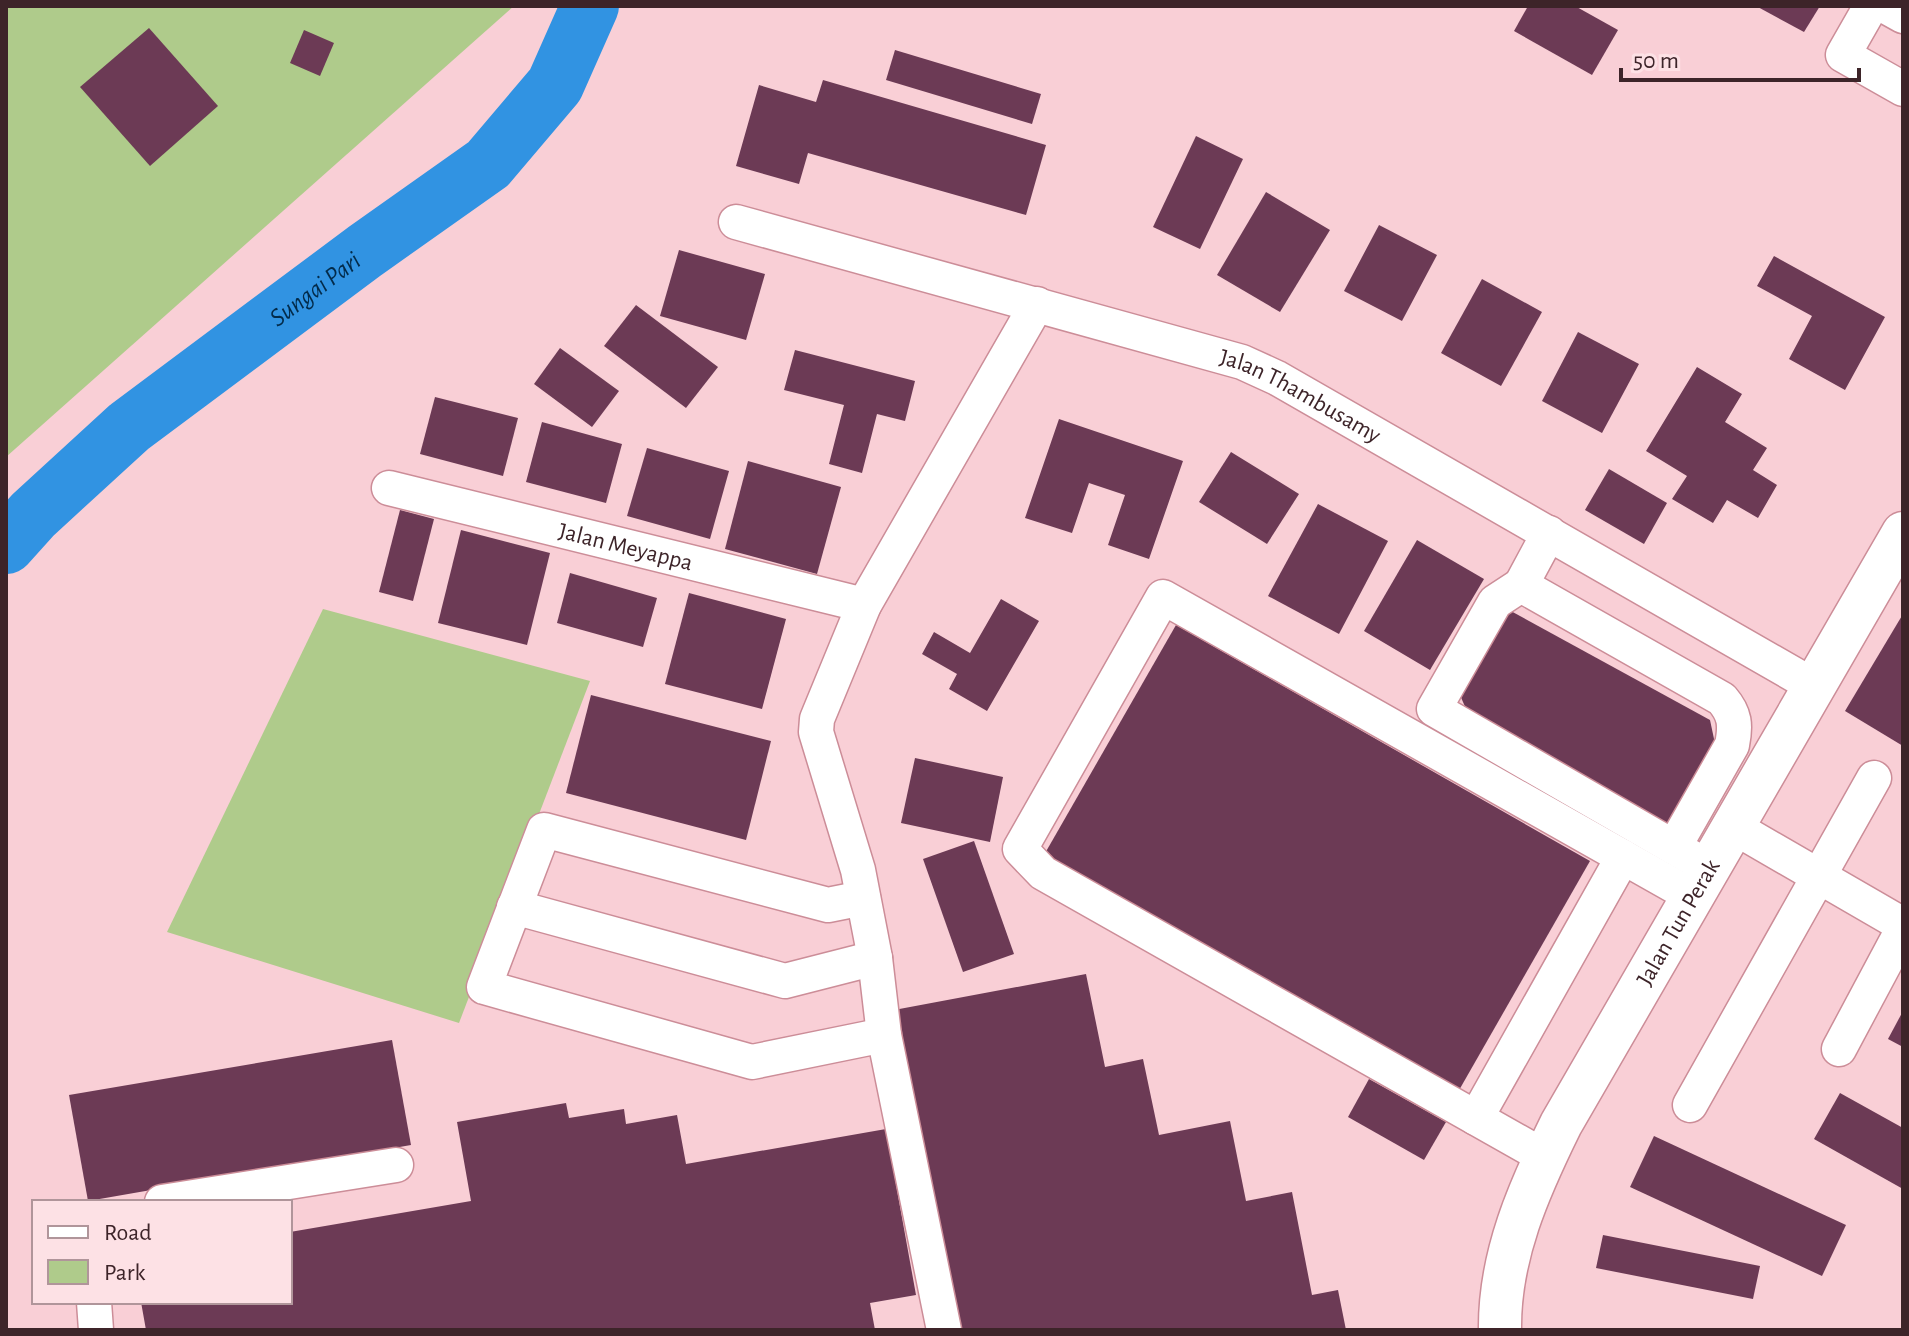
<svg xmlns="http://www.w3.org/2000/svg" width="1909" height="1336" font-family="'Alegreya Sans',sans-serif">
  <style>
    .green { fill: #afcb8b }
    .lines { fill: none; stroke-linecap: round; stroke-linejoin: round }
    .river { stroke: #3193e2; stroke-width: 58 }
    .building { fill: #6c3a55 }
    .minor-casing { stroke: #cc8d98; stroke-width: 37 }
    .major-casing { stroke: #cc8d98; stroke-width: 45 }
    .minor { stroke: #fff; stroke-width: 34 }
    .major { stroke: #fff; stroke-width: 42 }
    .labels { text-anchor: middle; stroke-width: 8; stroke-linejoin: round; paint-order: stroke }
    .street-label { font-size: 24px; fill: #3d2429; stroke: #fde1e5 }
    .water-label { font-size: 26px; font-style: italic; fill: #032b4a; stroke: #fde1e5 }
  </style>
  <rect width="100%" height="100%" fill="#f9cfd6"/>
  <g class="green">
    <path d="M6,6H514L6,457Z"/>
    <path d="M323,609L590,681L459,1023L167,932Z"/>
  </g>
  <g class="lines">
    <path class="river" id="s1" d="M6,545L33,515L129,427L365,251L488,164L555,85L590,6"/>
  </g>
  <g class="building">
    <path d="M1528,6H1575L1618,30L1592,75L1514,31Z"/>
    <path d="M1756,6H1820L1804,32Z"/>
    <path d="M149,28L218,106L150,166L80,87Z"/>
    <path d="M304,30L334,43L320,76L290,63Z"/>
    <path d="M895,50L1041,94L1032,124L886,80Z"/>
    <path d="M823,80L1046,145L1026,215L808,153L799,184L736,166L759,85L816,102Z"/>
    <path d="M1196,136L1243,159L1200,249L1153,227Z"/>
    <path d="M1266,192L1330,230L1280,312L1217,275Z"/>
    <path d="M1379,225L1437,255L1402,321L1344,291Z"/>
    <path d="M679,250L765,274L746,340L660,316Z"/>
    <path d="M1774,256L1885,317L1845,390L1789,359L1812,316L1757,286Z"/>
    <path d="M1482,279L1542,312L1501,386L1441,353Z"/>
    <path d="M636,305L718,367L686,408L604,346Z"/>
    <path d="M1578,332L1639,364L1602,433L1542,401Z"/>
    <path d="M560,348L619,391L592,427L534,384Z"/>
    <path d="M795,350L915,381L905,421L877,414L862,473L829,464L844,405L784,390Z"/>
    <path d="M1697,367L1742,394L1725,422L1767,448L1753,470L1777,485L1758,518L1727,500L1713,523L1672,499L1687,476L1646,451Z"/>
    <path d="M435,397L518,418L503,476L420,454Z"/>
    <path d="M1059,419L1183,461L1149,559L1108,545L1125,495L1089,483L1072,533L1025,518Z"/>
    <path d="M542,422L622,444L606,503L526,482Z"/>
    <path d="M647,448L729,471L710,539L627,516Z"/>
    <path d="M1231,452L1299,494L1267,544L1199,502Z"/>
    <path d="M748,461L841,487L817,574L725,549Z"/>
    <path d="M1609,469L1667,503L1644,544L1585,510Z"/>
    <path d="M1318,504L1388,541L1339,634L1268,596Z"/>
    <path d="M400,510L434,519L413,601L379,592Z"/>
    <path d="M461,530L550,553L527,645L438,623Z"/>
    <path d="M1417,540L1484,579L1430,670L1364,631Z"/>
    <path d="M570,573L657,598L643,647L557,623Z"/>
    <path d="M689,593L786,619L762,709L665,684Z"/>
    <path d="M1001,599L1039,621L987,711L949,689L957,674L922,654L934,632L970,653Z"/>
    <path d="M1509,610L1710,720L1717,753L1670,836L1471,720L1459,693Z"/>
    <path d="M1903,614V746L1845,711Z"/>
    <path d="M1176,625L1590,861L1458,1092L1044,855Z"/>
    <path d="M591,695L771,741L746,840L566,793Z"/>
    <path d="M915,758L1003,777L990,842L901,823Z"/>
    <path d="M974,841L1014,954L963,972L923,859Z"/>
    <path d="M1086,974L1105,1067L1143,1059L1159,1135L1230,1121L1246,1201L1292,1192L1312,1295L1338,1290L1346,1330H958L894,1010Z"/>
    <path d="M1903,1011V1047L1888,1039Z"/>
    <path d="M392,1040L411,1145L88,1201L69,1095Z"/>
    <path d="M1369,1079L1446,1122L1424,1160L1348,1117Z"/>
    <path d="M1840,1093L1903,1128V1189L1814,1139Z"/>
    <path d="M566,1103L569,1118L624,1109L626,1124L677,1115L686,1164L886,1129L916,1295L870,1303L875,1330H146L141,1302H290V1232L471,1201L457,1122Z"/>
    <path d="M1654,1136L1846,1225L1822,1276L1630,1187Z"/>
    <path d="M1603,1235L1760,1266L1753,1299L1596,1268Z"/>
  </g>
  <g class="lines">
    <g class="minor-casing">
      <g id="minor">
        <path d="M1871,6L1843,55L1903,89"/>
        <path d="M1885,6L1903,16"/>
        <path id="s2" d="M736,222L1242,362L1277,378L1814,686"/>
        <path id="s3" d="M389,488L864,605"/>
        <path d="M1549,533L1521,585L1722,699C1735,714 1736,725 1732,745L1674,847"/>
        <path d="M1521,585L1495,602L1434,709L1708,867"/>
        <path d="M1732,826L1903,925"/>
        <path d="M863,898L828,905L544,830L484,987L752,1062L884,1035"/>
        <path d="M514,907L785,981L875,958"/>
        <path d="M1839,1049L1903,929"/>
        <path d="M1690,1105L1874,778"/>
        <path d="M1476,1118L1623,857"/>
        <path d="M1545,1157L1043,873L1020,849L1163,597L1692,896"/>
        <path d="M162,1202L396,1165"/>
        <path d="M94,1302L96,1330"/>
        <path d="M944,1330L884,1035L875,958L858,870L816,732L817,719L864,605L1037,304"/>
      </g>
    </g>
    <g class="major-casing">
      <g id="major">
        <path id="s4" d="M1500,1330C1499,1256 1529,1189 1561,1124L1903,533"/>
      </g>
    </g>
    <use href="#minor" class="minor"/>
    <use href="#major" class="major"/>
  </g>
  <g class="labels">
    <g class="street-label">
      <text dy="8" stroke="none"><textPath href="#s2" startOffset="592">Jalan Thambusamy</textPath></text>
      <text dy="8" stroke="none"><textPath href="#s3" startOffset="244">Jalan Meyappa</textPath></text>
      <text dy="8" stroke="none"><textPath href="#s4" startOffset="450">Jalan Tun Perak</textPath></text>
    </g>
    <g class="water-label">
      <text dy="9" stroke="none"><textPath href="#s1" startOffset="402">Sungai Pari</textPath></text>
    </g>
  </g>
  <rect width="1909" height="1336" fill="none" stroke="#3d2429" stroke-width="16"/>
  <rect x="32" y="1200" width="260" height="104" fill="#fde1e5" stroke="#b0959a" stroke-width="2"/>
  <rect x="48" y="1226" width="40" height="12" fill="#ffffff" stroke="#b0959a" stroke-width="2"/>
  <text x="104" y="1240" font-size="24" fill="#3d2429">Road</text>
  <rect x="48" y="1260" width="40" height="24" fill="#afcb8b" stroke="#b0959a" stroke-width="2"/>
  <text x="104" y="1280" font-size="24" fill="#3d2429">Park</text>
  <path d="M1621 68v12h238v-12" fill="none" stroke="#3d2429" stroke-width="4"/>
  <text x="1633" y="68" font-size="24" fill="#3d2429" stroke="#fde1e5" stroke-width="6" paint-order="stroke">50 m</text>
</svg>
